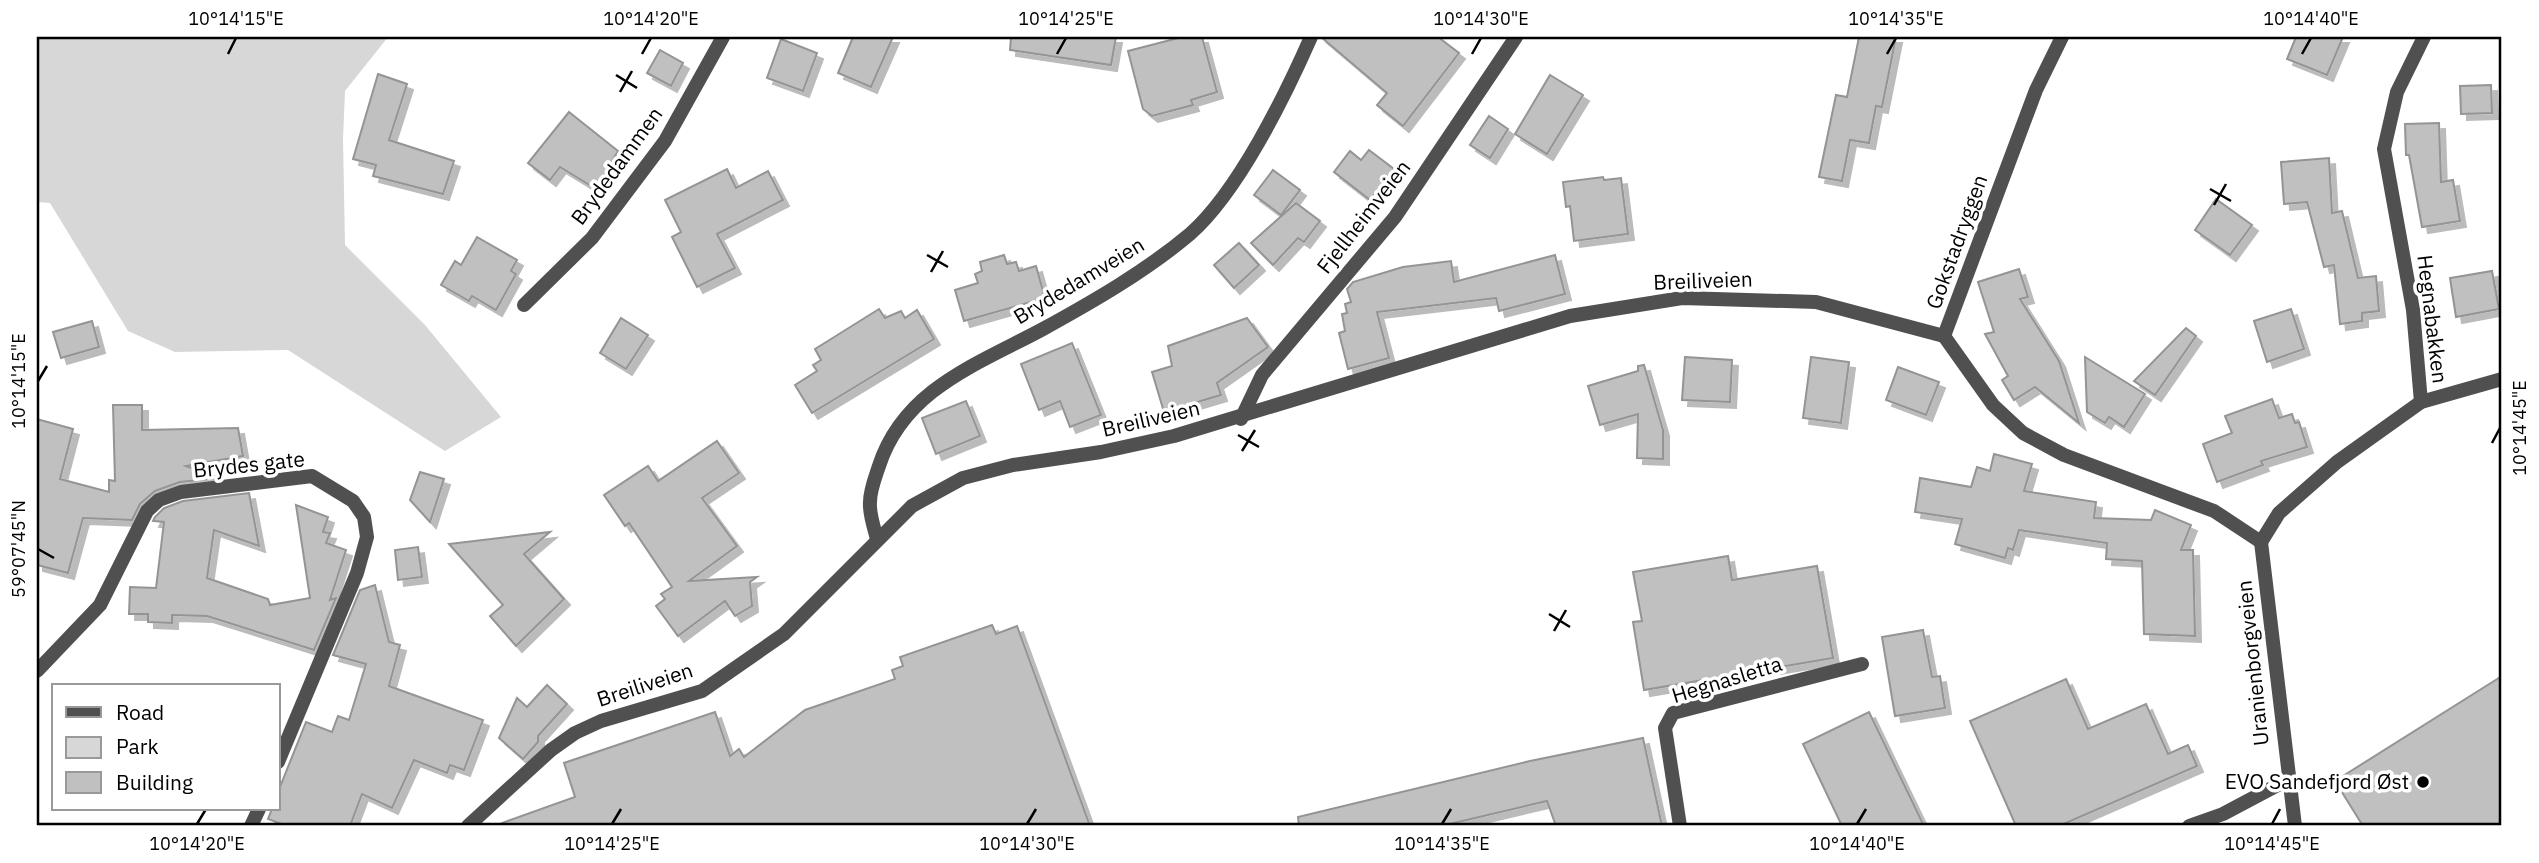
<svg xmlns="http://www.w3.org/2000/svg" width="2539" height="863" font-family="'IBM Plex Sans',sans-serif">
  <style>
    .green { fill: #d7d7d7 }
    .building { fill: #c0c0c0; stroke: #949494; stroke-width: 2; filter: url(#shadow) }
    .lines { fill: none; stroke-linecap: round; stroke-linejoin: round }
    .minor { stroke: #505050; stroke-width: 14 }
    .ticks { fill: none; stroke: #000; stroke-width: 2.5 }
    .poi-dot { fill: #000; stroke: #fff; stroke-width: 2.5 }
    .labels { text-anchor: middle; stroke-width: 7; stroke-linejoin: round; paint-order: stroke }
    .street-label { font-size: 21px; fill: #000; stroke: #fff }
    .poi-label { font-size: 21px; fill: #000; stroke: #fff; text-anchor: end }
    .neatline { fill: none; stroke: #000; stroke-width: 2.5 }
    .ticks-label { font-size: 18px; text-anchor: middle; fill: #000 }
  </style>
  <defs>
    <filter id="shadow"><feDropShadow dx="6" dy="6" stdDeviation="0" flood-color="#0004"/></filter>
  </defs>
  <rect width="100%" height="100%" fill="#fff"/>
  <path class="green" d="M37,37H388L345,91L343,139L345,245L425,325L501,417L445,451L288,350L175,352L128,331L50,203L37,202Z"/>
  <g class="building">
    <path d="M853,37H893L871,87L838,73Z"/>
    <path d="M1011,37H1116L1111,65L1010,50Z"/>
    <path d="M1182,37H1202L1217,92L1191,100L1193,105L1152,116L1143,109L1128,51Z"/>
    <path d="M1321,37H1438L1459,53L1403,126L1377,105L1387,93Z"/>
    <path d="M1859,37H1896L1882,107L1876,106L1869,143L1850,140L1842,181L1819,177L1836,95L1847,97Z"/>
    <path d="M2296,37H2343L2327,75L2287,59Z"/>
    <path d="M781,39L817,53L803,91L767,78Z"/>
    <path d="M660,50L683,63L671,86L647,73Z"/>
    <path d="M378,74L407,84L389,140L454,161L443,194L373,176L376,165L353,159Z"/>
    <path d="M1550,75L1583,95L1547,154L1515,134Z"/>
    <path d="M2491,85L2492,113L2461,114L2460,86Z"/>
    <path d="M569,112L618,151L596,189L560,167L550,180L528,163Z"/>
    <path d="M1489,116L1508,129L1490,158L1470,145Z"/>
    <path d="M2439,123L2441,182L2453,180L2460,221L2422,227L2409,155H2406L2405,124Z"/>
    <path d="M1369,150L1394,169L1370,200L1334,172L1350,151L1361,160Z"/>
    <path d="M2329,158L2332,213L2342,211L2358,278L2376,276L2379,311L2362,313V321L2340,324L2334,265L2324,267L2307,202L2284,204L2281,162Z"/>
    <path d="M727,169L736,188L768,171L783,200L717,234L735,268L697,287L672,237L681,232L665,200Z"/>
    <path d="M1273,170L1300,190L1281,215L1254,195Z"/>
    <path d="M1603,177L1604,180L1621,178L1628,234L1574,241L1570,206L1566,207L1563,182Z"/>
    <path d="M2216,199L2252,225L2230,255L2195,230Z"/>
    <path d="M1296,203L1320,221L1304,242L1298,238L1273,265L1251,243Z"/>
    <path d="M477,237L517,260L511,271L516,274L496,310L472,296L469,301L441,285L455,261L461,265Z"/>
    <path d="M1239,243L1259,265L1234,288L1214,265Z"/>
    <path d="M1004,255L1007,264L1016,262L1019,271L1036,266L1045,298L964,321L955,290L978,283L975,274L982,271L980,262Z"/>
    <path d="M1555,255L1565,294L1499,311L1496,298L1377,312L1389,358L1348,369L1339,333L1345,331L1342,314L1347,313L1345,304L1351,302L1347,289L1353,282L1403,267L1451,261L1454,282Z"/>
    <path d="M2019,269L2028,297L2020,299L2059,361L2079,423L2035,387L2014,400L2002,380L2008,376L1985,334L1994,332L1978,282Z"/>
    <path d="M2492,271L2499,309L2456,317L2450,278Z"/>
    <path d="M879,309L885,318L901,311L905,318L917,310L934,339L812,413L795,385L817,371L813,365L821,360L815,349Z"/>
    <path d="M2291,309L2304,349L2267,362L2254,321Z"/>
    <path d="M621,318L648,335L626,369L600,353Z"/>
    <path d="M1247,318L1268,347L1217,383L1221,395L1164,412L1152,372L1172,366L1168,346Z"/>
    <path d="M92,321L99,347L61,358L53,332Z"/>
    <path d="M2186,328L2196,336L2155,395L2134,381Z"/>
    <path d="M1072,343L1101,415L1070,427L1060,401L1039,410L1021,364Z"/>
    <path d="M1685,357L1732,360L1730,402L1682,400Z"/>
    <path d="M1811,357L1849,362L1841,423L1803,418Z"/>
    <path d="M2085,357L2145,394L2124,427L2109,417L2105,423L2087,412Z"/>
    <path d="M1644,365L1663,430V459L1637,458L1638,414L1600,425L1588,386L1638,371V366Z"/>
    <path d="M1898,367L1939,382L1926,415L1886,400Z"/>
    <path d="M2272,399L2279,418L2292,414L2295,423L2299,422L2307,447L2261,461L2263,465L2217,482L2203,444L2232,433L2225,416Z"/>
    <path d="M966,401L980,436L936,454L922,418Z"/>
    <path d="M113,405H142V430L238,428L243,456L186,466L220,478L180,482L155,491L140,504L132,520L83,518L68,573L37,565V419L73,429L60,479L109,492V480L115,481Z"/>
    <path d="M717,441L739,473L702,498L737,546L689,581L757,577L750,582L752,606L735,616L725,601L678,636L656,606L665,599L661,594L672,587L629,523L625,526L604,495L648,466L658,481Z"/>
    <path d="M1994,454L2032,464L2024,491L2096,502L2094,518L2151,520L2155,510L2191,525L2181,550H2193L2195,636L2144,634L2142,561L2106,559L2107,543L2019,530L2013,550L2008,548L2005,558L1955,544L1962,519L1915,512L1920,478L1971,487L1977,467L1990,471Z"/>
    <path d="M420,472L444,479L430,522L410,500Z"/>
    <path d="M249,493L259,546L214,530L207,578L268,599L270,605L310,598L296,505L328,517L323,532L330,533L326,543L346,550L330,600L336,598L314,650L207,616L172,615V623L148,622V614H129L130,587L156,588L164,522L153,521L155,517L164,508L183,501Z"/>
    <path d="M550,532L524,554L564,599L516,646L490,616L503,605L449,544Z"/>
    <path d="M418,547L422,577L398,580L395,550Z"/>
    <path d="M1728,556L1732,580L1817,566L1833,658L1644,690L1633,622L1642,621L1633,572Z"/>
    <path d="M375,585L389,642L400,645L389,686L483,720L464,770L450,765L447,773L414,760L392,808L362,794L350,826H287L268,819L272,809H278V792L306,722L332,732L338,716L349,720L366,664L333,655L360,590Z"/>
    <path d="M992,625L996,634L1017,626L1090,826H503L502,823L575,797L564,763L715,712L730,756L739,749L744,757L805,710L895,679L892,670L903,666L900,657Z"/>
    <path d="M1923,630L1932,677L1940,676L1945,708L1895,716L1882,637Z"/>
    <path d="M2502,676V826H2363L2335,781Z"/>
    <path d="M2066,679L2088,729L2146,704L2168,754L2188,745L2197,766L2059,826H2016L1970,721Z"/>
    <path d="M547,685L567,704L538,736V742L523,759L499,738L517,698L527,707Z"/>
    <path d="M1869,712L1924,826H1842L1803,744Z"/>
    <path d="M1643,738L1662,826H1556L1547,801L1441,826H1299L1298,817L1530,761Z"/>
  </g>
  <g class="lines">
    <g class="minor">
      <path d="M2062,37L2036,90L1944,336L1993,405L2023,433L2064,455L2214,511L2261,542"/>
      <path d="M524,305L592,238L665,141L723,37"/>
      <path d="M2421,402L2413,310L2384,149L2397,92L2424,37"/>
      <path d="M1241,419L1262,375L1395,217L1516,37"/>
      <path d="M877,539C874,527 869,514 870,502C870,490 875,478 879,466C904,389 978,364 1043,329C1094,301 1146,271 1190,234C1238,192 1285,96 1311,37"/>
      <path d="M2261,542L2279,513L2337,462L2421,402L2502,379"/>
      <path d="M2261,542L2295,826"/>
      <path d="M37,671L100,605L147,511L159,500L181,492L312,476L353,501L364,517L367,537L357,573L278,762"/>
      <path d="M251,826L259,809"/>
      <path d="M468,826L551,750L575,733L601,721L702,691L784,634L912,506L963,478L1013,465L1101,452L1174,436L1570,316L1682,298L1816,302L1944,336"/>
      <path d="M1680,826L1665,728L1673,713L1862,664"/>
      <path d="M2189,826L2223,814L2287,780"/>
    </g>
  </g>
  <path class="ticks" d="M228,54L236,38M642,54L651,38M1057,54L1066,38M1472,54L1481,38M1887,54L1896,38M2302,54L2311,38M616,75L637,88M620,92L632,71M2210,189L2231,201M2214,205L2226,184M927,255L948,267M931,272L943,251M38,381L47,366M1238,435L1259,447M2492,443L2500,428M1242,451L1255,430M38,549L54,558M1549,614L1570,627M1554,631L1566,610M197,824L206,809M612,824L621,809M1027,824L1036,809M1442,824L1451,809M1857,824L1866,809M2272,824L2280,809"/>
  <circle class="poi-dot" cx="2423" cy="782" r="7"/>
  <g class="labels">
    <g class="street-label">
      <text transform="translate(617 166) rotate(-54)" y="7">Brydedammen</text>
      <text transform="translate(1364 217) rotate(-52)" y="7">Fjellheimveien</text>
      <text transform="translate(1957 242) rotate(-70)" y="7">Gokstadryggen</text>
      <text transform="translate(1079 281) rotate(-31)" y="7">Brydedamveien</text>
      <text transform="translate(1703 281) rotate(-2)" y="7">Breiliveien</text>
      <text transform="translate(2432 319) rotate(83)" y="7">Hegnabakken</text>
      <text transform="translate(1151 419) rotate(-13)" y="7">Breiliveien</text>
      <text transform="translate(249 465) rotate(-6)" y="7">Brydes gate</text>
      <text transform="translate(2253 663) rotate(-96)" y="7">Uranienborgveien</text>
      <text transform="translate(1727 680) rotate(-17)" y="7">Hegnasletta</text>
      <text transform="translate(645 685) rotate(-18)" y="7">Breiliveien</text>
    </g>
    <g class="poi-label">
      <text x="2409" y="789">EVO Sandefjord Øst</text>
    </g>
  </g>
  <rect width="2539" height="863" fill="none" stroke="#ffffff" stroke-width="77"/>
  <rect x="52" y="684" width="228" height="126" fill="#ffffff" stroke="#999999" stroke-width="2"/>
  <rect x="66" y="707" width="35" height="10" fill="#505050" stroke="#999999" stroke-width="2"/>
  <text x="116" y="720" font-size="21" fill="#000000">Road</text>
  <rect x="66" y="737" width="35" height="21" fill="#d7d7d7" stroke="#999999" stroke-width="2"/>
  <text x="116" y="754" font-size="21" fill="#000000">Park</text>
  <rect x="66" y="772" width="35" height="21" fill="#c0c0c0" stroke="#999999" stroke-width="2"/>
  <text x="116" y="790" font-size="21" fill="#000000">Building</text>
  <rect x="38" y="38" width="2462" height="786" class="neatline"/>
  <g class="ticks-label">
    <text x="236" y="25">10°14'15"E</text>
    <text x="651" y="25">10°14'20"E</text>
    <text x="1066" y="25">10°14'25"E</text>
    <text x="1481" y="25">10°14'30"E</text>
    <text x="1896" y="25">10°14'35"E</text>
    <text x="2311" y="25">10°14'40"E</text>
    <text transform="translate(19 381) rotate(-90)" y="6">10°14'15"E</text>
    <text transform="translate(2520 428) rotate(-90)" y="6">10°14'45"E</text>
    <text transform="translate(19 549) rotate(-90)" y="6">59°07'45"N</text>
    <text x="197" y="850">10°14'20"E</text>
    <text x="612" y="850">10°14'25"E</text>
    <text x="1027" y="850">10°14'30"E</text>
    <text x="1442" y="850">10°14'35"E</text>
    <text x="1857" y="850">10°14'40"E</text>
    <text x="2272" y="850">10°14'45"E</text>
  </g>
</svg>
